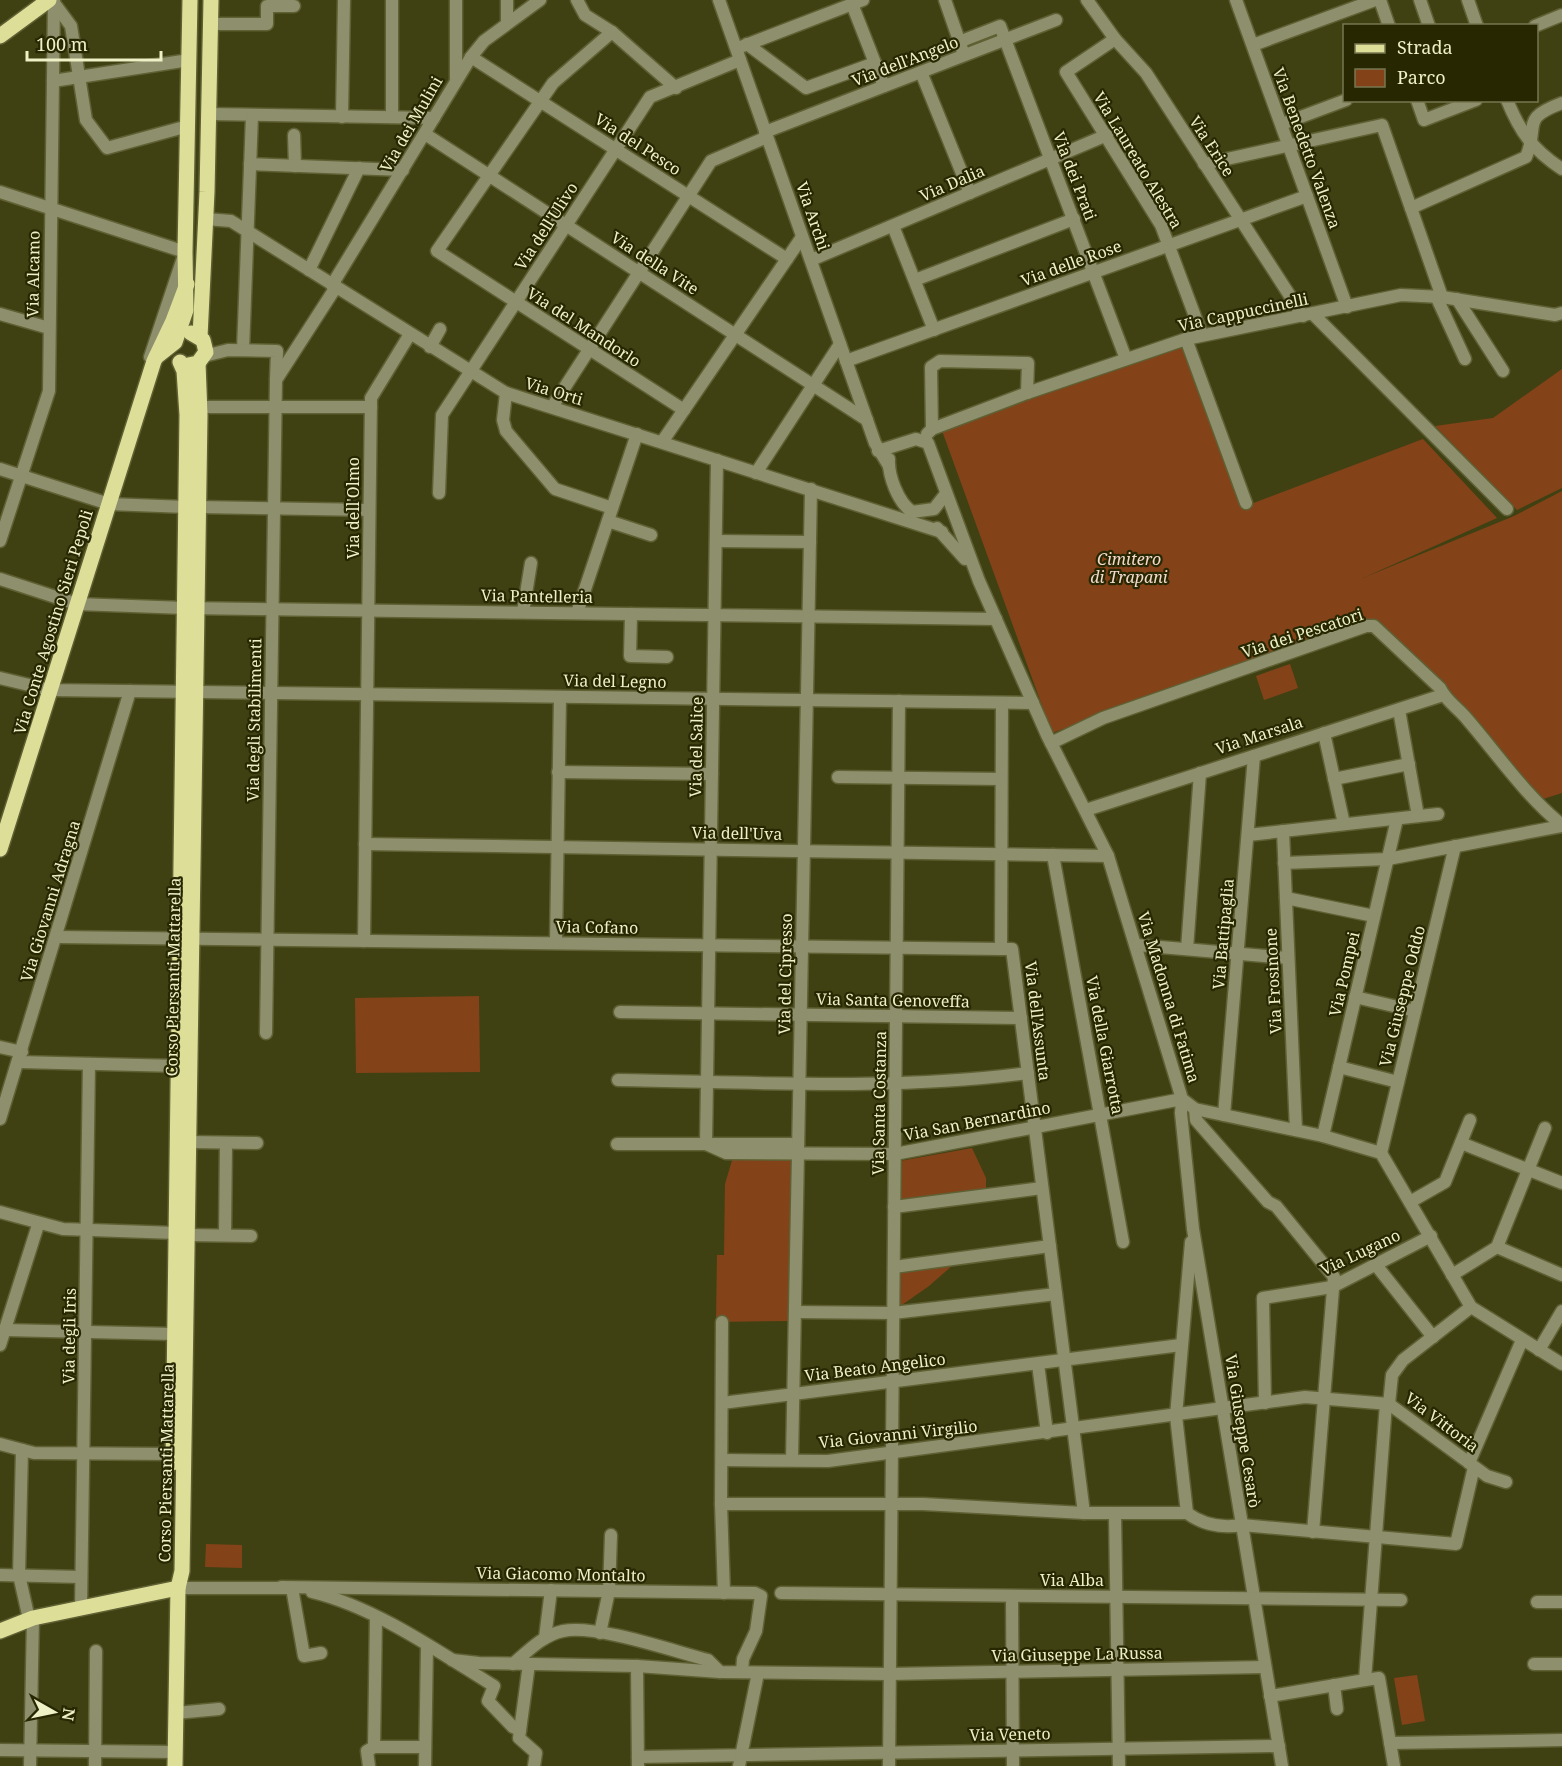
<svg xmlns="http://www.w3.org/2000/svg" width="1562" height="1766" font-family="'Noto Serif',serif">
  <style>
    .green { fill: #844218 }
    .lines { fill: none; stroke-linecap: round; stroke-linejoin: round }
    .minor-casing { stroke: #5f6033; stroke-width: 15 }
    .major-casing { stroke: #5f6033; stroke-width: 18 }
    .minor { stroke: #8e8f6d; stroke-width: 12 }
    .major { stroke: #dddf98; stroke-width: 15 }
    .labels { text-anchor: middle; stroke-width: 4.5; stroke-linejoin: round; paint-order: stroke }
    .street-label { font-size: 16px; fill: #eef0c6; stroke: #272702 }
    .park-label { font-size: 16px; font-style: italic; fill: #f4dbcd; stroke: #272702 }
  </style>
  <rect width="100%" height="100%" fill="#404113"/>
  <g class="green">
    <path d="M1185,342L1243,507L1423,439L1497,518L1363,578L1514,516L1562,491V793L1540,800L1471,715L1375,619L1052,733L941,428Z"/>
    <path d="M1562,369V488L1517,510L1435,426L1493,418Z"/>
    <path d="M1290,664L1298,688L1264,700L1256,676Z"/>
    <path d="M479,996L480,1072L356,1073L355,998Z"/>
    <path d="M972,1148L986,1178V1191L901,1201L900,1161Z"/>
    <path d="M733,1157L792,1159L789,1321L716,1322L717,1255H724L725,1184Z"/>
    <path d="M953,1265L929,1286L899,1307L900,1272Z"/>
    <path d="M206,1544L242,1545V1568L205,1567Z"/>
    <path d="M1417,1675L1425,1721L1402,1725L1394,1678Z"/>
  </g>
  <g class="lines">
    <g class="minor-casing">
      <g id="minor">
        <path d="M392,0V117"/>
        <path d="M507,0V23"/>
        <path d="M577,0L585,15L612,32L676,88"/>
        <path d="M719,0L875,443L889,466"/>
        <path d="M945,0L962,49"/>
        <path d="M1087,0L1115,39L1146,73L1303,316"/>
        <path d="M1236,0L1347,307"/>
        <path d="M1380,0L1389,26"/>
        <path d="M1420,0L1429,26"/>
        <path d="M1468,0L1477,26"/>
        <path d="M54,3L71,26L86,120L107,148L188,126"/>
        <path d="M852,4L884,86"/>
        <path d="M210,24H267V6H294"/>
        <path d="M1535,26L1562,15"/>
        <path d="M612,32L553,83L437,251L684,410"/>
        <path d="M1115,39L1066,72L1161,225L1202,335"/>
        <path d="M959,42L1000,26L1126,359"/>
        <path d="M747,44L806,88L875,63"/>
        <path d="M1253,45L1375,0"/>
        <path d="M743,46L863,0"/>
        <path d="M471,57L787,259"/>
        <path d="M921,72L970,193"/>
        <path d="M456,79V0"/>
        <path d="M53,81L189,60"/>
        <path d="M1417,100L1424,120L1476,100"/>
        <path d="M1507,100C1520,132 1533,150 1562,169"/>
        <path d="M209,114L434,118"/>
        <path d="M342,117L344,0"/>
        <path d="M1282,124L1346,100"/>
        <path d="M765,132L1056,20"/>
        <path d="M425,134L867,420"/>
        <path d="M294,135L295,166"/>
        <path d="M250,164L403,170"/>
        <path d="M1204,164L1382,125L1442,297"/>
        <path d="M0,192L185,252L150,357"/>
        <path d="M1411,208L1526,157C1540,125 1519,119 1562,103"/>
        <path d="M206,219L231,221L506,393L942,532"/>
        <path d="M893,226L934,330"/>
        <path d="M811,260L1107,135"/>
        <path d="M309,270L359,168"/>
        <path d="M915,280L1074,219"/>
        <path d="M332,285L471,57L484,41L540,0"/>
        <path d="M1436,296L1465,359"/>
        <path d="M1457,299L1503,371"/>
        <path d="M0,314L49,328"/>
        <path d="M1313,314L1507,509"/>
        <path d="M1186,339L1246,503"/>
        <path d="M430,347L440,329"/>
        <path d="M243,350L252,116"/>
        <path d="M204,356L228,350L277,351L276,379"/>
        <path d="M846,361L1307,196"/>
        <path d="M506,393L503,420L506,431L555,489L612,508"/>
        <path d="M200,407H371"/>
        <path d="M552,407L711,161L767,137"/>
        <path d="M932,429L1027,393L1186,339L1401,295L1442,297L1555,315L1562,313"/>
        <path d="M927,434L932,429L931,367L940,361L1028,363L1027,393"/>
        <path d="M662,442L802,237"/>
        <path d="M878,451L916,439L928,443L979,581L1047,735L1108,856L1182,1099L1195,1109L1323,1136L1381,1153L1471,1307L1562,1364"/>
        <path d="M889,459C888,476 898,502 912,512L934,509L945,495"/>
        <path d="M0,469L109,504L186,507"/>
        <path d="M756,473L840,344"/>
        <path d="M439,493L442,415L650,97L740,60"/>
        <path d="M198,507L369,510"/>
        <path d="M608,521L651,535"/>
        <path d="M937,528L965,559"/>
        <path d="M0,541L49,391L54,0"/>
        <path d="M716,541L810,542"/>
        <path d="M0,579L77,604L185,608L996,619"/>
        <path d="M523,612L531,563"/>
        <path d="M577,613L637,434"/>
        <path d="M631,614L630,656L667,657"/>
        <path d="M0,678L50,690L1033,703"/>
        <path d="M1002,703L1001,949H1012L1084,1513"/>
        <path d="M1399,710L1418,816"/>
        <path d="M1324,733L1344,824"/>
        <path d="M1051,743L1103,718L1366,626H1374L1440,688C1446,701 1458,708 1467,719C1498,755 1525,795 1562,825"/>
        <path d="M558,772L712,774"/>
        <path d="M838,777L1001,779"/>
        <path d="M1334,779L1409,764"/>
        <path d="M1086,810L1443,695"/>
        <path d="M1283,831L1296,1130"/>
        <path d="M1248,835L1438,814"/>
        <path d="M365,844L1108,856"/>
        <path d="M1053,855L1123,1242"/>
        <path d="M1284,863L1388,859L1562,826"/>
        <path d="M1286,898L1374,916"/>
        <path d="M57,937L1001,949"/>
        <path d="M364,941L371,398L410,334"/>
        <path d="M556,943L560,697"/>
        <path d="M1137,945L1288,958"/>
        <path d="M1187,949L1200,773"/>
        <path d="M1355,997L1415,1011"/>
        <path d="M620,1012L1021,1018"/>
        <path d="M266,1033L276,380L336,287"/>
        <path d="M0,1047L22,1052"/>
        <path d="M19,1062L178,1066"/>
        <path d="M1339,1067L1398,1082"/>
        <path d="M618,1080C755,1082 892,1091 1028,1073"/>
        <path d="M1182,1099L1181,1113L1193,1229L1282,1766"/>
        <path d="M1195,1109L1196,1120L1268,1202L1276,1206L1334,1277L1313,1532"/>
        <path d="M1224,1115L1254,756"/>
        <path d="M0,1119L130,691"/>
        <path d="M1323,1136L1397,819"/>
        <path d="M189,1142L257,1143"/>
        <path d="M1461,1143L1562,1183"/>
        <path d="M617,1144H798"/>
        <path d="M706,1144L717,460"/>
        <path d="M706,1144L726,1153L895,1154L1182,1099"/>
        <path d="M1381,1153L1455,846"/>
        <path d="M1410,1202L1445,1182L1470,1120"/>
        <path d="M894,1207L1042,1188"/>
        <path d="M0,1212L63,1229L176,1233"/>
        <path d="M187,1235L251,1236"/>
        <path d="M225,1235L226,1143"/>
        <path d="M1497,1247L1562,1275"/>
        <path d="M1376,1265L1433,1337"/>
        <path d="M894,1267L1050,1246"/>
        <path d="M1452,1275L1497,1247L1545,1128"/>
        <path d="M795,1312L893,1313L1056,1294"/>
        <path d="M722,1322L721,1504L724,1593"/>
        <path d="M5,1330L174,1334"/>
        <path d="M0,1345L38,1225"/>
        <path d="M1539,1350L1562,1311"/>
        <path d="M1038,1364L1047,1433"/>
        <path d="M722,1403L1181,1345"/>
        <path d="M1265,1403L1263,1298L1332,1287L1431,1236"/>
        <path d="M1389,1404L1392,1375L1403,1360L1471,1307"/>
        <path d="M0,1444L34,1453L173,1454"/>
        <path d="M22,1450L19,1575L29,1619"/>
        <path d="M722,1460L828,1461L1305,1397L1389,1404L1487,1476L1506,1482"/>
        <path d="M792,1460L811,489"/>
        <path d="M1469,1463L1522,1340"/>
        <path d="M721,1504H923L1084,1513H1187"/>
        <path d="M1187,1513C1203,1525 1223,1528 1242,1525L1456,1544L1474,1467"/>
        <path d="M1187,1513L1176,1416L1191,1242"/>
        <path d="M1115,1514L1119,1766"/>
        <path d="M0,1575L81,1577"/>
        <path d="M281,1587L755,1593L761,1596L756,1631L743,1659L742,1672"/>
        <path d="M178,1588H287"/>
        <path d="M292,1588L304,1656L321,1653"/>
        <path d="M312,1592C375,1607 439,1652 494,1686L488,1701L513,1727L520,1730"/>
        <path d="M781,1593L1401,1600"/>
        <path d="M1012,1596L1013,1766"/>
        <path d="M1537,1602H1562"/>
        <path d="M81,1608L89,1064"/>
        <path d="M600,1633L609,1591L611,1535"/>
        <path d="M545,1638L551,1590"/>
        <path d="M452,1660L479,1663L637,1666L720,1672L889,1674L1265,1667"/>
        <path d="M513,1664C528,1651 543,1635 563,1631C595,1624 673,1651 708,1660L720,1672"/>
        <path d="M529,1664L519,1738L536,1753L534,1766"/>
        <path d="M1534,1664H1562"/>
        <path d="M637,1666L638,1766"/>
        <path d="M1365,1680L1379,1678L1394,1766"/>
        <path d="M1334,1685L1337,1709"/>
        <path d="M1270,1696L1365,1680L1386,1404"/>
        <path d="M176,1713L219,1709"/>
        <path d="M1390,1743L1562,1740"/>
        <path d="M374,1747H425"/>
        <path d="M0,1750L175,1752"/>
        <path d="M638,1757L1279,1746"/>
        <path d="M30,1766L33,1618"/>
        <path d="M95,1766L96,1651"/>
        <path d="M369,1766L367,1751L374,1747L376,1617"/>
        <path d="M425,1766L427,1646"/>
        <path d="M739,1766L758,1673"/>
        <path d="M889,1766L899,701"/>
      </g>
    </g>
    <g class="major-casing">
      <g id="major">
        <path d="M0,36L49,0"/>
        <path d="M200,337L207,192L211,0"/>
        <path d="M156,357L175,342L186,310L185,252L190,0"/>
        <path d="M188,365L198,363L206,352L203,340L191,333"/>
        <path d="M0,849L154,361L173,321L187,284"/>
        <path d="M173,1463L187,415L184,371L180,362"/>
        <path d="M0,1631L33,1618L178,1588"/>
        <path d="M175,1766L178,1588L182,1571L200,415L198,363"/>
      </g>
    </g>
    <use href="#minor" class="minor"/>
    <use href="#major" class="major"/>
  </g>
  <g class="labels">
    <g class="street-label">
      <text transform="translate(905 61) rotate(-21)" y="6">Via dell'Angelo</text>
      <text transform="translate(411 124) rotate(-60)" y="6">Via dei Mulini</text>
      <text transform="translate(638 144) rotate(33)" y="6">Via del Pesco</text>
      <text transform="translate(1212 146) rotate(57)" y="6">Via Erice</text>
      <text transform="translate(1307 148) rotate(70)" y="6">Via Benedetto Valenza</text>
      <text transform="translate(1138 160) rotate(59)" y="6">Via Laureato Alestra</text>
      <text transform="translate(1075 176) rotate(69)" y="6">Via dei Prati</text>
      <text transform="translate(952 183) rotate(-23)" y="6">Via Dalia</text>
      <text transform="translate(813 216) rotate(71)" y="6">Via Archi</text>
      <text transform="translate(546 226) rotate(-57)" y="6">Via dell'Ulivo</text>
      <text transform="translate(655 263) rotate(33)" y="6">Via della Vite</text>
      <text transform="translate(1071 263) rotate(-20)" y="6">Via delle Rose</text>
      <text transform="translate(33 274) rotate(-89)" y="6">Via Alcamo</text>
      <text transform="translate(1243 312) rotate(-12)" y="6">Via Cappuccinelli</text>
      <text transform="translate(584 327) rotate(33)" y="6">Via del Mandorlo</text>
      <text transform="translate(554 391) rotate(17)" y="6">Via Orti</text>
      <text transform="translate(353 508) rotate(-90)" y="6">Via dell'Olmo</text>
      <text transform="translate(537 596) rotate(1)" y="6">Via Pantelleria</text>
      <text transform="translate(53 622) rotate(-73)" y="6">Via Conte Agostino Sieri Pepoli</text>
      <text transform="translate(1302 633) rotate(-18)" y="6">Via dei Pescatori</text>
      <text transform="translate(615 681) rotate(1)" y="6">Via del Legno</text>
      <text transform="translate(254 720) rotate(-89)" y="6">Via degli Stabilimenti</text>
      <text transform="translate(1259 735) rotate(-18)" y="6">Via Marsala</text>
      <text transform="translate(696 747) rotate(-89)" y="6">Via del Salice</text>
      <text transform="translate(737 833) rotate(1)" y="6">Via dell'Uva</text>
      <text transform="translate(50 901) rotate(-73)" y="6">Via Giovanni Adragna</text>
      <text transform="translate(597 927) rotate(1)" y="6">Via Cofano</text>
      <text transform="translate(1223 934) rotate(-85)" y="6">Via Battipaglia</text>
      <text transform="translate(785 974) rotate(-89)" y="6">Via del Cipresso</text>
      <text transform="translate(1344 974) rotate(-77)" y="6">Via Pompei</text>
      <text transform="translate(173 977) rotate(-89)" y="6">Corso Piersanti Mattarella</text>
      <text transform="translate(1273 981) rotate(-93)" y="6">Via Frosinone</text>
      <text transform="translate(1402 996) rotate(-76)" y="6">Via Giuseppe Oddo</text>
      <text transform="translate(1169 997) rotate(73)" y="6">Via Madonna di Fatima</text>
      <text transform="translate(893 1000) rotate(1)" y="6">Via Santa Genoveffa</text>
      <text transform="translate(1038 1021) rotate(83)" y="6">Via dell'Assunta</text>
      <text transform="translate(1105 1045) rotate(79)" y="6">Via della Giarrotta</text>
      <text transform="translate(879 1103) rotate(-89)" y="6">Via Santa Costanza</text>
      <text transform="translate(977 1121) rotate(-11)" y="6">Via San Bernardino</text>
      <text transform="translate(1360 1252) rotate(-25)" y="6">Via Lugano</text>
      <text transform="translate(69 1336) rotate(-89)" y="6">Via degli Iris</text>
      <text transform="translate(875 1367) rotate(-7)" y="6">Via Beato Angelico</text>
      <text transform="translate(1442 1422) rotate(37)" y="6">Via Vittoria</text>
      <text transform="translate(1243 1431) rotate(81)" y="6">Via Giuseppe Cesarò</text>
      <text transform="translate(898 1434) rotate(-6)" y="6">Via Giovanni Virgilio</text>
      <text transform="translate(166 1463) rotate(-89)" y="6">Corso Piersanti Mattarella</text>
      <text transform="translate(561 1574) rotate(1)" y="6">Via Giacomo Montalto</text>
      <text x="1072" y="1586">Via Alba</text>
      <text transform="translate(1077 1654) rotate(-1)" y="6">Via Giuseppe La Russa</text>
      <text transform="translate(1010 1734) rotate(-1)" y="6">Via Veneto</text>
    </g>
    <g class="park-label">
      <text x="1129" y="565">Cimitero<tspan x="1129" dy="18">di Trapani</tspan></text>
    </g>
  </g>
  <rect x="1343" y="24" width="195" height="78" fill="#272702" stroke="#777750" stroke-width="1.5"/>
  <rect x="1355" y="44" width="30" height="9" fill="#dddf98" stroke="#777750" stroke-width="1.5"/>
  <text x="1397" y="54" font-size="18" fill="#eef0c6">Strada</text>
  <rect x="1355" y="69" width="30" height="18" fill="#844218" stroke="#777750" stroke-width="1.5"/>
  <text x="1397" y="84" font-size="18" fill="#eef0c6">Parco</text>
  <g transform="translate(54 1712) rotate(99)" stroke="#272702" stroke-width="4.5" paint-order="stroke">
  <path d="M0-4.5L10 22L0 15L-10 22Z" fill="#eef0c6"/>
  <text y="-9" font-size="16" font-weight="bold" text-anchor="middle" fill="#eef0c6">N</text>
  </g>
  <path d="M27 51v9h134v-9" fill="none" stroke="#eef0c6" stroke-width="3"/>
  <text x="36" y="51" font-size="18" fill="#eef0c6" stroke="#272702" stroke-width="4.5" paint-order="stroke">100 m</text>
</svg>
